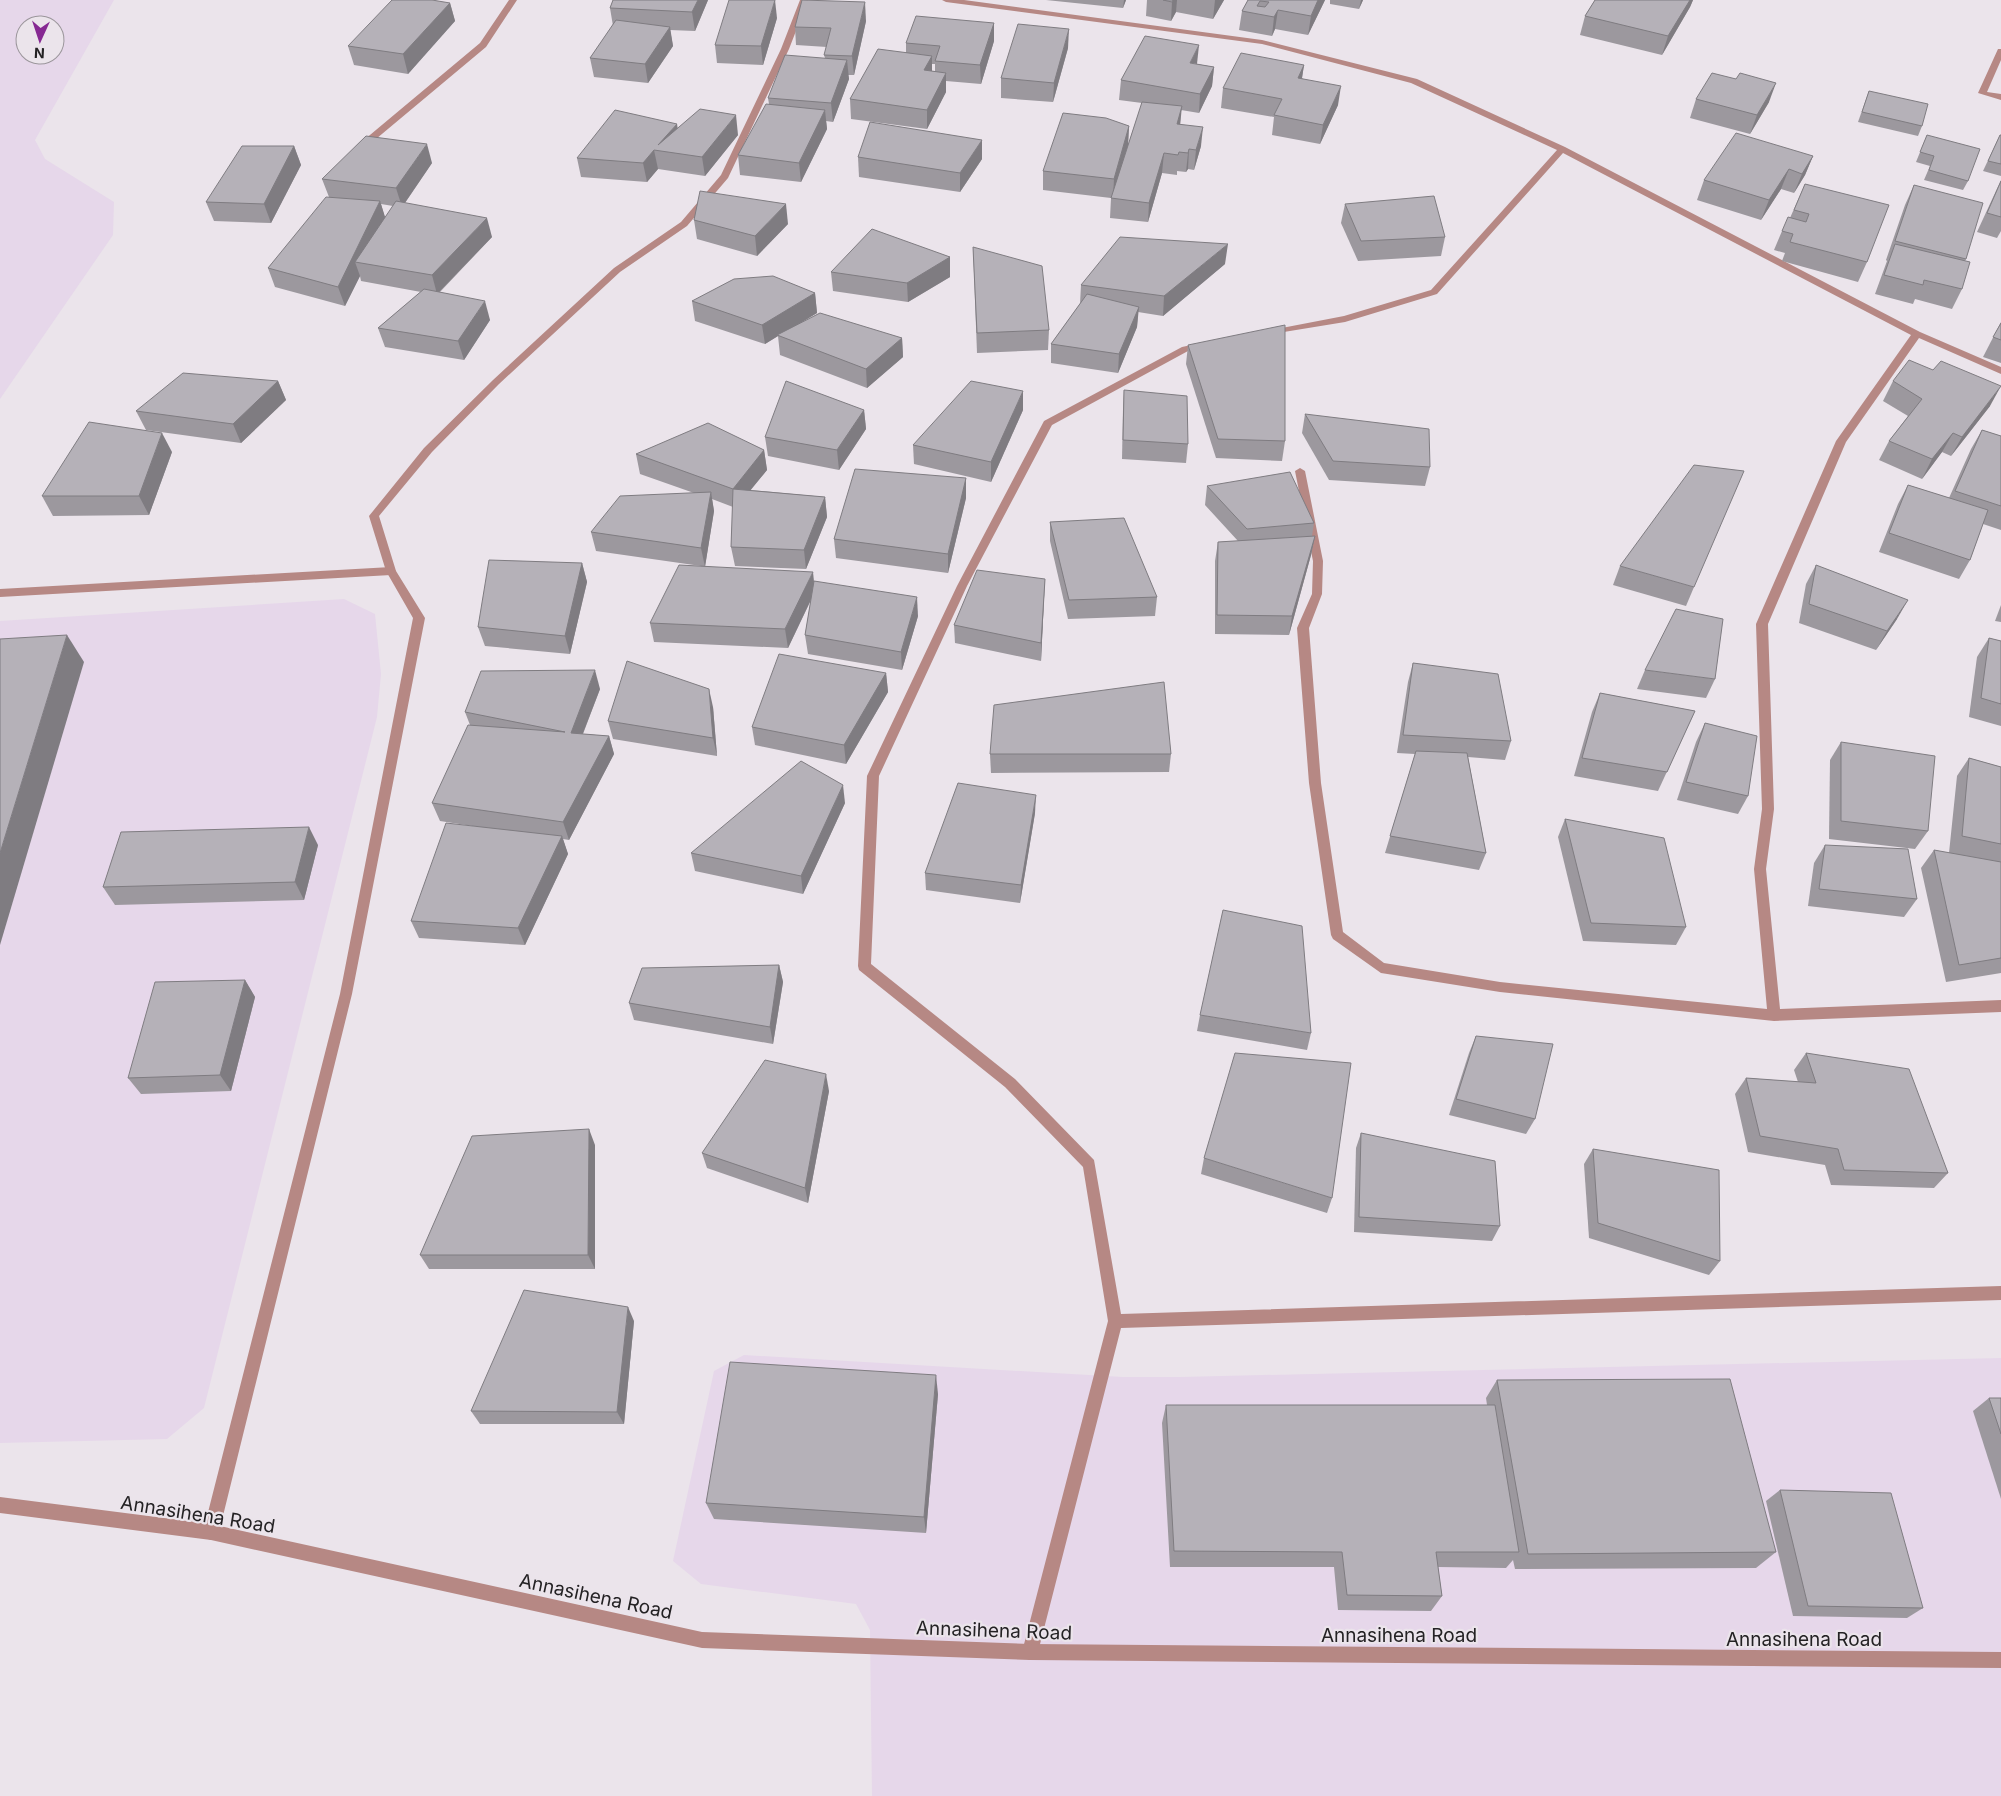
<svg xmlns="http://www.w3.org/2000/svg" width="2001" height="1796" font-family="Inter,sans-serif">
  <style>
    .education { fill: #e6d7ea; fill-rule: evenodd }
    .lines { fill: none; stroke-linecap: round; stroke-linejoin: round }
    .service { fill: #b68884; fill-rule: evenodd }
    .minor { fill: #b68884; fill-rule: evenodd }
    .tertiary { fill: #b68884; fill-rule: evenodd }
    .wall { fill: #9c989e; fill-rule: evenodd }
    .shaded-wall { fill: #7f7c81 }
    .building { fill: #b5b1b8; stroke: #7f7c81; fill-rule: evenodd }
    .labels { text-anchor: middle; stroke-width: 4.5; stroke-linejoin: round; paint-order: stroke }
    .near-street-label { font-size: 19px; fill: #242224; stroke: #ebe4eb }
  </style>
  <rect width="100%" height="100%" fill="#ebe4eb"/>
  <g class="education">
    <path d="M0,0H114L35,140L45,159L114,202L113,235L0,399ZM25,25H55V55H25Z"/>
    <path d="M344,599L375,614L381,674L377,717L204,1408L167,1439L0,1443V621Z"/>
    <path d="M744,1355L1123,1377H1180L2001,1358V1796H872L870,1630L856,1604L701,1584L673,1561L714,1371Z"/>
  </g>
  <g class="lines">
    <path class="service" d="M391,567L396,571L391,575L0,597V589Z"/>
    <g class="minor">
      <path d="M509,0H517L486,47L364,149H358V145L480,43Z"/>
      <path d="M800,0H808L789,49L728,178L687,226L620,272L499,384L432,452L379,516L396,571L425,618L352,994L219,1532L217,1538L211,1540L205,1538L203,1532L340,994L413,618L386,571L369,516L424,448L493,380L614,268L681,222L721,175L781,49Z"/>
      <path d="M942,0H964L1262,40L1417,79L1565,147L1920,332L2001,367V374L1919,338L1846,442L1768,624L1774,809L1766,869L1780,1009L2001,1000V1012L1774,1021L1500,992L1381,973L1333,939L1331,935L1309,783L1297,628L1312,594L1313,561L1295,471L1300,468L1305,471L1323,561L1322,594L1309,628L1321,783L1343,932L1384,963L1500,982L1767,1009L1754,869L1762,809L1756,624L1836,441L1911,335L1563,153L1437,294L1345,322L1266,335V331L1344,316L1431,290L1557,150L1411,83L1262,44L946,2Z"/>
      <path d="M1998,49H2001V60L1987,92L2001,94V100L1978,93Z"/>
      <path d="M1205,342L1208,343V347L1188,351L1052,425L967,586L879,776L871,964L1015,1079L1094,1160L1121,1314L2001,1286V1300L1121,1328L1038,1652L1036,1658L1030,1660L1024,1658L1022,1652L1108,1321L1083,1167L1005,1087L859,970L858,966L867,776L957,586L1044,421L1182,347Z"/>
    </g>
    <path class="tertiary" d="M0,1497L211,1524L702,1632L1030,1644L2001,1652V1668L1030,1660L702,1648L211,1540L0,1513Z"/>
  </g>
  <g class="wall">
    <path d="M613,0H708L695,31L670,30L673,46L648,83L594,77L590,58L613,26L610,8Z"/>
    <path d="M1046,0H1126L1123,8Z"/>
    <path d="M1147,0H1224L1213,19L1176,12L1171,21L1146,16Z"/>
    <path d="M1248,0H1325L1308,35L1275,29L1272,36L1239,30L1242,11Z"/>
    <path d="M1330,0H1363L1359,9L1330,4Z"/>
    <path d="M1595,0H1693L1690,7L1662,55L1580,35L1585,16Z"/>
    <path d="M450,3L455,21L408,74L354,65L348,46Z"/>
    <path d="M777,18L763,65L717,63L715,45Z"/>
    <path d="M866,21L854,75H848L849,79L833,122L826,121L827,129L801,182L740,175L738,155L769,104L768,98L825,58L824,55L827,47L796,45L795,27Z"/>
    <path d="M994,23V41L981,84L946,81V92L927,129L851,119L850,99L906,53V43ZM932,64H935V71H932Z"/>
    <path d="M1068,48L1053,102L1001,98V78Z"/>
    <path d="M1197,64L1214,67L1212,86L1199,113L1181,110L1180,124L1201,146L1194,170L1188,169L1186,172L1177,171V175L1162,173L1148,222L1110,218L1111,198L1043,190V171L1129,126L1128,145L1124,157L1142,103L1119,100L1121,80Z"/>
    <path d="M1304,65L1302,78L1338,105L1320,144L1272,135L1274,117L1221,108L1223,88Z"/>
    <path d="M1869,91L1922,126L1918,136L1858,122Z"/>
    <path d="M1696,99L1769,102L1750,134L1690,118Z"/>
    <path d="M678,128L738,135L705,176L658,169L647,182L581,177L577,158Z"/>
    <path d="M1927,135L1968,181L1963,190L1924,180L1930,166L1916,162Z"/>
    <path d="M2000,135H2001V176L1983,171Z"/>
    <path d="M294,146L301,165L271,223L214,221L206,202Z"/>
    <path d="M1813,156L1805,175L1794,193L1781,189L1761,220L1697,200L1704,180Z"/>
    <path d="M858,157L982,159L960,192L859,177Z"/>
    <path d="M432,163L405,203L492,237L440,292L490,320L464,360L385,347L378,328L421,292L361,281L360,276L345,306L275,287L268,268L329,197L322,179ZM381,204L393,206L385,218Z"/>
    <path d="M2001,180V231L1997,238L1977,232Z"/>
    <path d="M1805,184L1867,262L1858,282L1782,261L1785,253L1774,250L1782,231L1790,218Z"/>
    <path d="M1914,185L1966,259L1965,261L1962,289L1952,309L1915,299L1913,304L1875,294L1887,261L1886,260L1905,205Z"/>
    <path d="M1345,204L1445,237L1441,256L1358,261L1341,223Z"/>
    <path d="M694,220L788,224L757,256L697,239Z"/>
    <path d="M973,247L1049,330L1048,350L977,353Z"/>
    <path d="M950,257V277L908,302L833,291L831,272Z"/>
    <path d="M1225,264L1163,316L1138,312L1137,327L1118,373L1051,363V344L1080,304L1081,285Z"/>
    <path d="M815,293L817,313L792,328L902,338L903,357L867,388L780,355L778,336L765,344L695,321L692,301Z"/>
    <path d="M2001,322V363L1983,357Z"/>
    <path d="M1188,345L1285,441L1282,461L1216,458L1186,364Z"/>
    <path d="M278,381L286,400L241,443L146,430L136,411Z"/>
    <path d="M1893,381L1990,406L1951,456L1942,452L1922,479L1879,460L1889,441L1908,416L1883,401Z"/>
    <path d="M1124,390L1188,444L1186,463L1122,459L1123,409Z"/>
    <path d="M864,410L866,429L839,470L768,456L765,437Z"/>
    <path d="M1023,410L991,482L914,464L913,445Z"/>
    <path d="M1305,414L1430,467L1425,486L1329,480L1302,433Z"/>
    <path d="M1982,430L2001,436V530L1983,524L1970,560L1959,579L1879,552L1898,504L1908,485L1949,498L1971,449Z"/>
    <path d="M764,450L767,470L750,490L825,497L827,517L806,569L735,566L731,547L733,507L712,499L714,511L705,566L814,581L918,616L902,670L808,654L805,635L811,600L788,648L654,642L650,623L701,566L596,551L591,532L694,493L640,474L636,454Z"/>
    <path d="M172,452L149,515L53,516L42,496Z"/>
    <path d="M966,478V498L948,573L836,558L834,539Z"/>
    <path d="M1207,486L1314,523L1312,536H1315L1311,555L1289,635L1215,634V561L1218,542L1238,541L1205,505Z"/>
    <path d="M1050,522L1157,597L1155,616L1068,619L1050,541Z"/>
    <path d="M582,563L587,582L570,654L485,646L478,627Z"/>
    <path d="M1816,565L1897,619L1876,650L1799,623L1806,584Z"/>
    <path d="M1620,566L1694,587L1686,606L1613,585Z"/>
    <path d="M1045,579L1041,661L955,643L954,625Z"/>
    <path d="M2001,605V622L1995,621Z"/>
    <path d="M1989,638L2001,641V726L1969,717L1977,657Z"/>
    <path d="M1413,663L1511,741L1505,760L1468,757L1486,853L1479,870L1385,853L1415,754L1397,753L1408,682Z"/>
    <path d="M1645,670L1715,679L1706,698L1637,689Z"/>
    <path d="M886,673L888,692L846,764L755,745L752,727Z"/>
    <path d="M600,689L583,734L609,736L614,754L569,840L563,839L568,854L525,945L419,938L411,921L479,827L440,821L432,803L470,725L465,712Z"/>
    <path d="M1600,693L1695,711L1658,791L1574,776L1592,712Z"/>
    <path d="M713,707L717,756L613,739L608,721Z"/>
    <path d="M1705,723L1748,796L1738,814L1677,800L1696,742Z"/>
    <path d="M1841,742L1928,831L1915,849L1829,839L1830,760Z"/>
    <path d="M990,754H1171L1169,772L991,773Z"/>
    <path d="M1969,758L2001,767V973L1946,982L1921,868L1934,850L1949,853L1957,776Z"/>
    <path d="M845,803L803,894L695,871L691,853Z"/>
    <path d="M1035,813L1020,903L926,890L925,873Z"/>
    <path d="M1565,819L1686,927L1676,945L1583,941L1558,837Z"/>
    <path d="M318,845L304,900L115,905L103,887Z"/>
    <path d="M1825,845L1917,899L1904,917L1808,906L1814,863Z"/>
    <path d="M779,965L783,982L773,1044L634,1020L629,1003Z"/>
    <path d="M245,980L255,997L231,1091L141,1094L128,1078Z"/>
    <path d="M1200,1015L1311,1033L1307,1050L1197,1031Z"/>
    <path d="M1476,1036L1535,1119L1526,1134L1449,1115L1469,1053Z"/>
    <path d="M1806,1053L1948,1173L1934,1188L1831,1185L1825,1165L1748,1152L1735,1094L1746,1078L1798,1082L1794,1070Z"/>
    <path d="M829,1091L808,1203L707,1168L702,1153Z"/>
    <path d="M1361,1133L1500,1226L1492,1241L1354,1232L1356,1148Z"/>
    <path d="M595,1145V1269H429L420,1255Z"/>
    <path d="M1593,1149L1720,1261L1709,1275L1589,1238L1584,1164Z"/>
    <path d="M1204,1158L1332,1198L1327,1213L1201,1174Z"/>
    <path d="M634,1321L624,1424H480L471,1411Z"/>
    <path d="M1497,1380L1776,1552L1756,1568L1515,1569L1513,1560L1506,1568L1438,1567L1442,1596L1431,1611L1338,1610L1334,1567H1170L1162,1423L1166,1405H1487L1486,1398Z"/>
    <path d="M938,1394L926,1533L714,1519L706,1503Z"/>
    <path d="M1989,1398H2001V1499L1973,1411Z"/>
    <path d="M1780,1490L1923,1608L1907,1618L1793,1616L1766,1501Z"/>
  </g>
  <g class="shaded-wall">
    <path d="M698,0H708L695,31L692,12Z"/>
    <path d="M775,0L777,18L763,65L761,46Z"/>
    <path d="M1124,0H1126L1123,8Z"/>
    <path d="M1173,0H1177L1176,12L1171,21L1172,2Z"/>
    <path d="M1215,0H1224L1213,19Z"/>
    <path d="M1318,0H1325L1308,35L1311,16Z"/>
    <path d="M1361,0H1363L1359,9Z"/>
    <path d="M1690,0H1693L1690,7L1662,55L1668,36Z"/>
    <path d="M865,2L866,21L854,75L852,56Z"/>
    <path d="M450,3L455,21L408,74L403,54Z"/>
    <path d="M1278,10L1275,29L1272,36L1274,17Z"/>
    <path d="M994,23V41L981,84L980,65Z"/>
    <path d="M670,27L673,46L648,83L645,64Z"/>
    <path d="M1069,29L1068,48L1053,102L1054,83Z"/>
    <path d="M1199,45L1197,64L1190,63Z"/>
    <path d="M932,56V75L924,70Z"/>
    <path d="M847,60L849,79L833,122L831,103Z"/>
    <path d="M1304,65L1301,84L1298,78Z"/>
    <path d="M1214,67L1212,86L1199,113L1200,94Z"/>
    <path d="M946,73V92L927,129V110Z"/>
    <path d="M1776,83L1769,102L1750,134L1757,115Z"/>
    <path d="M1341,86L1338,105L1320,144L1323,125Z"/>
    <path d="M1182,106L1180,126L1177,124Z"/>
    <path d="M825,110L827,129L801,182L799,163Z"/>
    <path d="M736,115L738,135L705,176L702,157Z"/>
    <path d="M677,124L680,143L658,145Z"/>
    <path d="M1129,126L1128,145L1113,198L1114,179Z"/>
    <path d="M1203,127L1201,146L1194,170L1196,150Z"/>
    <path d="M982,140V159L960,192V173Z"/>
    <path d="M427,144L432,163L402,207L396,188Z"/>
    <path d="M294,146L301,165L271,223L264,204Z"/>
    <path d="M1189,149L1188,169L1186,172L1188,153Z"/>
    <path d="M654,150L658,169L647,182L643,163Z"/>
    <path d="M1164,153L1162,173L1148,222L1149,203Z"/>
    <path d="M1813,156L1805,175L1794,193L1802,174Z"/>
    <path d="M1789,169L1781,189L1761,220L1769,200Z"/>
    <path d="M380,201L386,220L355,262L360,276L345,306L338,287Z"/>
    <path d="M786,204L788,224L757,256L755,236Z"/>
    <path d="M487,218L492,237L437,294L432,275Z"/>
    <path d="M1228,244L1225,264L1163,316L1164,296Z"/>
    <path d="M950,257V277L908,302L907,283Z"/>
    <path d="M815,293L817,313L779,336L777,335L778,336L765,344L762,325Z"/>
    <path d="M485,301L490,320L464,360L458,341Z"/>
    <path d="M1139,307L1137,327L1118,373L1119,354Z"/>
    <path d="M902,338L903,357L867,388L866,369Z"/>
    <path d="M278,381L286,400L241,443L233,424Z"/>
    <path d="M2001,386L1990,406L1951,456L1962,437Z"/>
    <path d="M1023,391V410L991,482V462Z"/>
    <path d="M864,410L866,429L839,470L837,450Z"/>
    <path d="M162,433L172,452L149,515L139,496Z"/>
    <path d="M1953,433L1942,452L1922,479L1932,459Z"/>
    <path d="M764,450L767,470L736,508L733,489Z"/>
    <path d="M966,478V498L948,573V554Z"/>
    <path d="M711,492L714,511L705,567L701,548Z"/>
    <path d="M825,497L827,517L806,569L804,550Z"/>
    <path d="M1315,536L1311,555L1289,635L1292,616Z"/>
    <path d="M582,563L587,582L570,654L565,636Z"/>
    <path d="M813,572L815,591L788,648L785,629Z"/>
    <path d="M1045,579L1044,598L1041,661V643Z"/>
    <path d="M917,597L918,616L902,670L901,652Z"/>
    <path d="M1908,600L1897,619L1876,650L1887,631Z"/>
    <path d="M67,635L84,662L0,945V853Z"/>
    <path d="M595,670L600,689L576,751L571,733Z"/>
    <path d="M886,673L888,692L846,764L844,745Z"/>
    <path d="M709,689L713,707L717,756L713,738Z"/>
    <path d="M609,736L614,754L569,840L563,822Z"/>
    <path d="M843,785L845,803L803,894L801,876Z"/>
    <path d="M1036,795L1035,813L1020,903L1021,885Z"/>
    <path d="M309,827L318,845L304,900L295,882Z"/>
    <path d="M562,836L568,854L525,945L518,928Z"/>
    <path d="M779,965L783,982L773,1044L770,1027Z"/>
    <path d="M245,980L255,997L231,1091L220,1075Z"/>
    <path d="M826,1074L829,1091L808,1203L805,1188Z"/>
    <path d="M589,1129L595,1145V1269L588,1255Z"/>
    <path d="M628,1307L634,1321L624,1424L617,1412Z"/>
    <path d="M936,1375L938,1394L926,1533L924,1517Z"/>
  </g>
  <g class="building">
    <path d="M392,0H432L450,3L403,54L348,46Z"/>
    <path d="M613,0H698L692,12L610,8Z"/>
    <path d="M729,0H775L761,46L715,45Z"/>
    <path d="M802,0L865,2L852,56L824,55L831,28L795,27Z"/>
    <path d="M1163,0H1173L1172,2Z"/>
    <path d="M1248,0H1318L1311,16L1278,10L1274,17L1242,11ZM1260,1L1269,2L1265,7L1257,6Z"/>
    <path d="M1595,0H1690L1668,36L1585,16Z"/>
    <path d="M916,16L994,23L980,65L935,61L940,46L906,43Z"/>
    <path d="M616,20L670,27L645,64L590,58Z"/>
    <path d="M1018,24L1069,29L1054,83L1001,78Z"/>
    <path d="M1145,36L1199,45L1190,63L1214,67L1200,94L1121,80Z"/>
    <path d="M878,49L932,56L924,70L946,73L927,110L850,99Z"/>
    <path d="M1241,53L1304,65L1298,78L1341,86L1323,125L1274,115L1282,99L1223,88Z"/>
    <path d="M785,55L847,60L831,103L768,98Z"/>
    <path d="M1712,73L1736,79L1740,73L1776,83L1757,115L1696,99Z"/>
    <path d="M1869,91L1928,104L1922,126L1862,112Z"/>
    <path d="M1142,102L1182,106L1177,124L1203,127L1196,150L1189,149L1188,153L1179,152L1178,155L1164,153L1149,203L1111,198Z"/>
    <path d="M766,104L825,110L799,163L738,155Z"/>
    <path d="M700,109L736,115L702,157L654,150L643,163L577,158L615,110L677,124L658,145Z"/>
    <path d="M1063,113L1106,118L1129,126L1114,179L1043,171Z"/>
    <path d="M870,122L982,140L960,173L858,157Z"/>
    <path d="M1736,133L1813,156L1802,174L1789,169L1769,200L1704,180Z"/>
    <path d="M1927,135L1980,149L1968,181L1929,170L1934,156L1920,152Z"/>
    <path d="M2000,135H2001V164L1988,161Z"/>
    <path d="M366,136L427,144L396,188L322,179Z"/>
    <path d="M242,146H294L264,204L206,202Z"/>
    <path d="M2001,181V217L1987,213Z"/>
    <path d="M1805,184L1889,205L1867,262L1790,242L1793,234L1782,231L1788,217L1806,222L1809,214L1794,210Z"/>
    <path d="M1914,185L1983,203L1966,259L1895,241Z"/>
    <path d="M700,191L786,204L755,236L694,220Z"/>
    <path d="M1434,196L1445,237L1361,241L1345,204Z"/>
    <path d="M326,197L380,201L338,287L268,268Z"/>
    <path d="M396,201L487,218L432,275L355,262Z"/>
    <path d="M872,229L950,257L907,283L831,272Z"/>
    <path d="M1120,237L1228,244L1164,296L1081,285Z"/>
    <path d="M1895,244L1970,262L1962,289L1924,280L1923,285L1884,275Z"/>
    <path d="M973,247L1042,266L1049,330L977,333Z"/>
    <path d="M773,276L815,293L762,325L692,301L734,279Z"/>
    <path d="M424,289L485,301L458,341L378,328Z"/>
    <path d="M1087,294L1139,307L1119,354L1051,344Z"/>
    <path d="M820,313L902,338L866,369L777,335Z"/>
    <path d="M2001,323V340L1993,337Z"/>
    <path d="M1285,325V441L1218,439L1188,345Z"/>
    <path d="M1909,360L1933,370L1941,361L2001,386L1962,437L1953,433L1932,459L1889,441L1922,399L1893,381Z"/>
    <path d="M183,373L278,381L233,424L136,411Z"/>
    <path d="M786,381L864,410L837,450L765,437Z"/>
    <path d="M971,381L1023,391L991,462L913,445Z"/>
    <path d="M1124,390L1187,396L1188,444L1123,440Z"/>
    <path d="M1305,414L1429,429L1430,467L1333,461Z"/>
    <path d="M89,422L162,433L139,496H42Z"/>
    <path d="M708,423L764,450L733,489L636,454Z"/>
    <path d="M1982,430L2001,436V506L1955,491Z"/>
    <path d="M1694,465L1744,471L1694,587L1620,566Z"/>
    <path d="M855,469L966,478L948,554L834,539Z"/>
    <path d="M1290,472L1314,523L1247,529L1207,486Z"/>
    <path d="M1908,485L1988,510L1970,560L1889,533Z"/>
    <path d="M733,489L825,497L804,550L731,547Z"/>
    <path d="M711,492L701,548L591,532L620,496Z"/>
    <path d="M1124,518L1157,597L1069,600L1050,522Z"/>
    <path d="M1315,536L1292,616L1217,615L1218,542Z"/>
    <path d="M489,560L582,563L565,636L478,627Z"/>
    <path d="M679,565L813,572L785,629L650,623Z"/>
    <path d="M1816,565L1908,600L1887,631L1809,604Z"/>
    <path d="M977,570L1045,579L1041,643L954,625Z"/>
    <path d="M814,581L917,597L901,652L805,635Z"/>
    <path d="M1676,609L1723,619L1715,679L1645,670Z"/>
    <path d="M67,635L0,853V639Z"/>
    <path d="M1989,638L2001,641V704L1981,698Z"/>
    <path d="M779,654L886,673L844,745L752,727Z"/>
    <path d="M627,661L709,689L713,738L608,721Z"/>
    <path d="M1413,663L1498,674L1511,741L1403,735Z"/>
    <path d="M595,670L571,733L609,736L563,822L432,803L468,725L565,732L465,712L481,671Z"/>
    <path d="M1164,682L1171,754H990L994,705Z"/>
    <path d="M1600,693L1695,711L1667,772L1582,758Z"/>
    <path d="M1705,723L1757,736L1748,796L1686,782Z"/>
    <path d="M1841,742L1935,756L1928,831L1841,821Z"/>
    <path d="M1416,751L1467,753L1486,853L1390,836Z"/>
    <path d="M1969,758L2001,767V844L1962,836Z"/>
    <path d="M801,761L843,785L801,876L691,853Z"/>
    <path d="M958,783L1036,795L1021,885L925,873Z"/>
    <path d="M1565,819L1664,838L1686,927L1591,923Z"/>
    <path d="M446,823L562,836L518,928L411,921Z"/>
    <path d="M309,827L295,882L103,887L121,832Z"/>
    <path d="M1825,845L1908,849L1917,899L1819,889Z"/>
    <path d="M1934,850L2001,862V958L1959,965Z"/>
    <path d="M1223,910L1302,926L1311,1033L1200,1015Z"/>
    <path d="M779,965L770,1027L629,1003L642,968Z"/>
    <path d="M245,980L220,1075L128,1078L155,982Z"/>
    <path d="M1476,1036L1553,1044L1535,1119L1456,1099Z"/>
    <path d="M1235,1053L1351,1063L1332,1198L1204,1158Z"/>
    <path d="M1806,1053L1909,1069L1948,1173L1844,1170L1838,1149L1760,1136L1746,1078L1816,1083Z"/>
    <path d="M765,1060L826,1074L805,1188L702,1153Z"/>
    <path d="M589,1129L588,1255H420L472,1136Z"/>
    <path d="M1361,1133L1495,1161L1500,1226L1359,1217Z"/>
    <path d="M1593,1149L1719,1170L1720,1261L1598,1223Z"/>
    <path d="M524,1290L628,1307L617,1412L471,1411Z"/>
    <path d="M730,1362L936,1375L924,1517L706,1503Z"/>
    <path d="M1730,1379L1776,1552L1528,1554L1497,1380Z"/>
    <path d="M1989,1398H2001V1434Z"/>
    <path d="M1166,1405H1495L1519,1552H1436L1442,1596L1347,1595L1342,1552L1174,1551Z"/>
    <path d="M1780,1490L1891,1493L1923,1608L1808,1606Z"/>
  </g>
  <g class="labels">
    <g class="near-street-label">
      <text transform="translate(198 1514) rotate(9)" y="7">Annasihena Road</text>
      <text transform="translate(596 1596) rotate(12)" y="7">Annasihena Road</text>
      <text transform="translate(994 1630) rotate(2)" y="7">Annasihena Road</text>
      <text x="1399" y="1642">Annasihena Road</text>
      <text x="1804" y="1646">Annasihena Road</text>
    </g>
  </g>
  <g transform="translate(40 40) rotate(183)"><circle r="24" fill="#ebe4eb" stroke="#9b969b"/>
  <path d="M0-4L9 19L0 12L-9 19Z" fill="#862892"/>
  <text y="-8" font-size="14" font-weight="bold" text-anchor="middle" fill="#242224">N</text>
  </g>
</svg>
